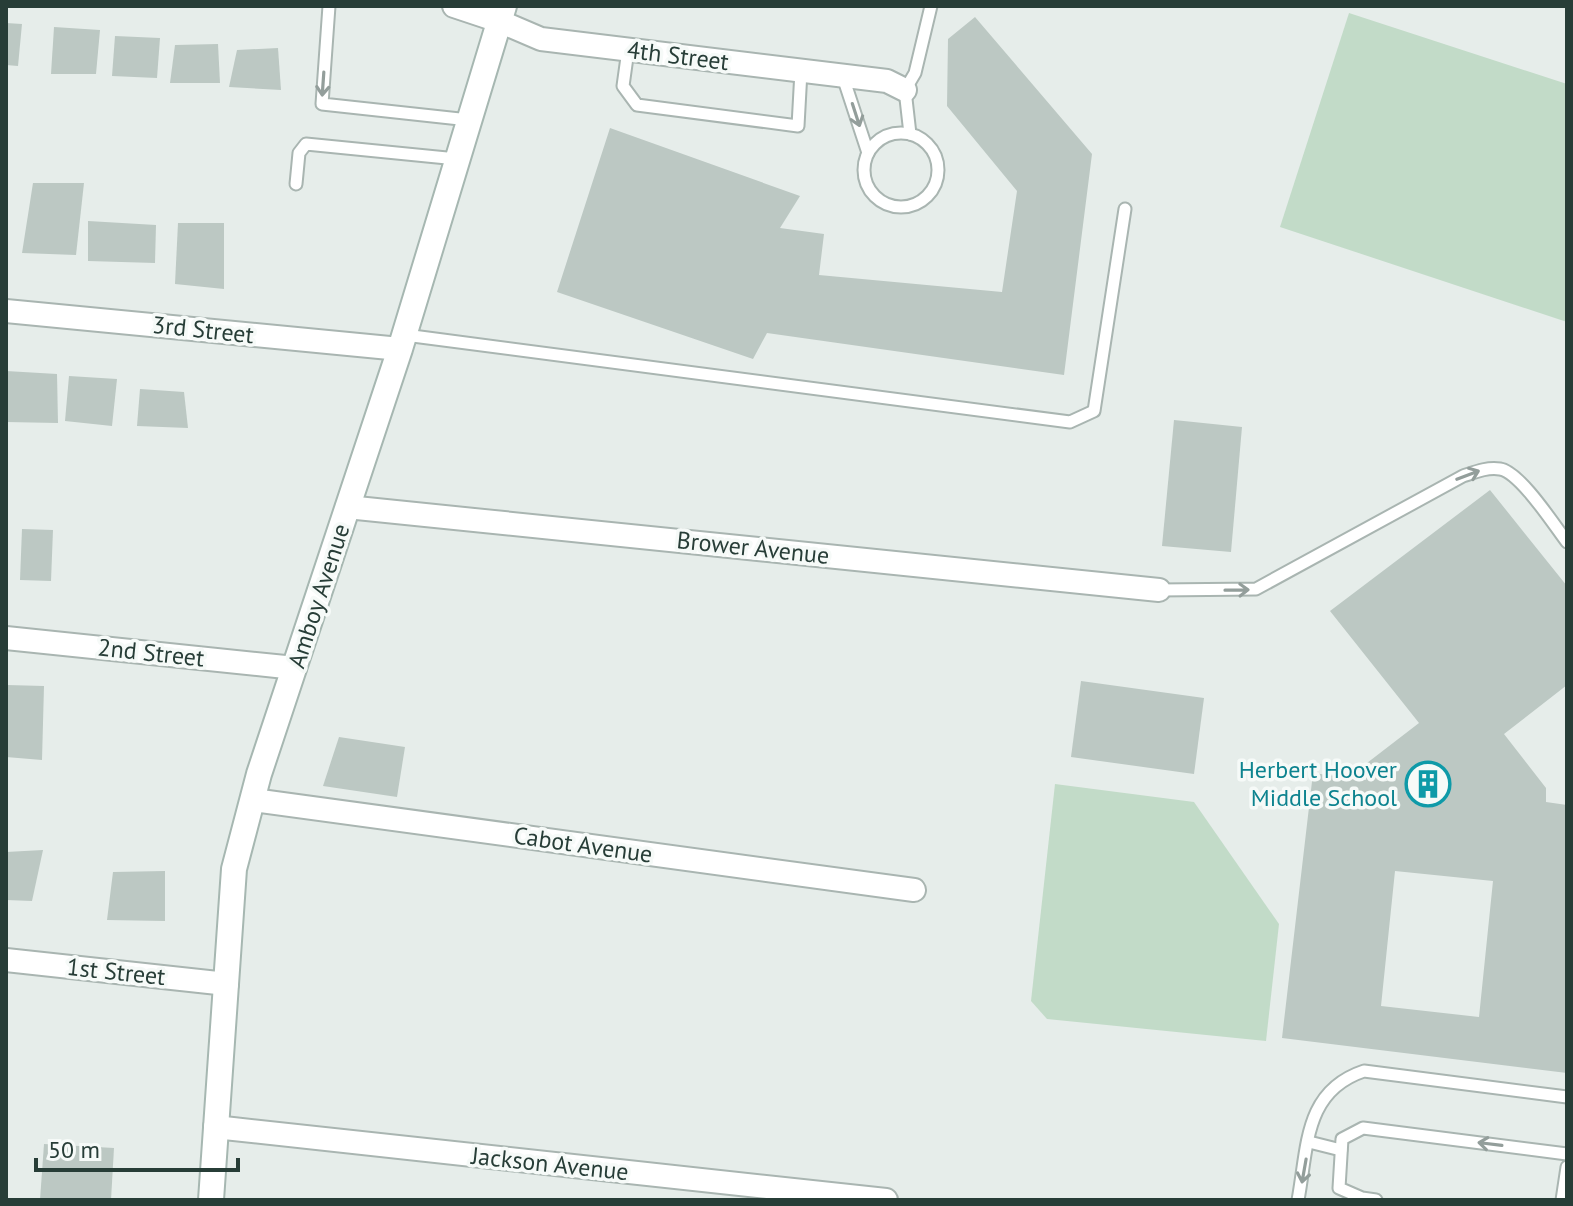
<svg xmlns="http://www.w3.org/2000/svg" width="1573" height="1206" font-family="'PT Sans',sans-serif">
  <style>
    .green { fill: #c2dbc8 }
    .building { fill: #bcc8c3; fill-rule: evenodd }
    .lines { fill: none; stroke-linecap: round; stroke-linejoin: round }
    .lane-casing { stroke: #a9b5b1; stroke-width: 15 }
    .street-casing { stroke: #a9b5b1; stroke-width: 26 }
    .secondary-casing { stroke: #a6b7b1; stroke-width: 28 }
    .lane { stroke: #fff; stroke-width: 11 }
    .street { stroke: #fff; stroke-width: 22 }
    .secondary { stroke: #fff; stroke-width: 24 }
    .oneway { stroke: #939e9b }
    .labels { text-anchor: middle; stroke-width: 7; stroke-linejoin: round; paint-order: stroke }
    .street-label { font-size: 24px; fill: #273d37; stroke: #f6faf8 }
    .culture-label { font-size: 24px; fill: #0d838f; stroke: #f6faf8; text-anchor: end }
  </style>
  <rect width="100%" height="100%" fill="#e6edea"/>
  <g class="green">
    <path d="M1349,13L1567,84V322L1280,227Z"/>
    <path d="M1055,784L1194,802L1279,924L1266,1041L1047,1019L1031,1001Z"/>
  </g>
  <g class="building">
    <path d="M975,17L1092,154L1064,375L767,333L753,359L557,292L610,128L800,196L780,228L824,234L819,275L1002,292L1017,191L947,106L948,39Z"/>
    <path d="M6,23L22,24L18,66L6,65Z"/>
    <path d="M54,27L100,30L96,74H51Z"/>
    <path d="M115,36L160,38L157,78L112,76Z"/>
    <path d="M218,44L220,83H170L175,45Z"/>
    <path d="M278,48L281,90L229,87L237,50Z"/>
    <path d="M33,183H84L76,255L22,253Z"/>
    <path d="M88,221L156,225L155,263L88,261Z"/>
    <path d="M178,223H224V289L175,284Z"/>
    <path d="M6,371L57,374L58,423L6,422Z"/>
    <path d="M69,376L117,379L112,426L65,421Z"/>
    <path d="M140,389L184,392L188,428L137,426Z"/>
    <path d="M1174,420L1242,427L1231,552L1162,546Z"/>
    <path d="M1490,490L1567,586V685L1504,734L1546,788V802L1567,805V1073L1282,1038L1313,773L1366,780L1367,763L1419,723L1330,611ZM1395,871L1493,881L1479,1017L1381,1006Z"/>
    <path d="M22,529L53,530L51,581L20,580Z"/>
    <path d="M1081,681L1204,698L1194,774L1071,757Z"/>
    <path d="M7,685L44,686L42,760L6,757Z"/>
    <path d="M339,737L405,747L397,797L323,786Z"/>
    <path d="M43,850L32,901L6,900V852Z"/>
    <path d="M165,871V921L107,920L113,872Z"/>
    <path d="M44,1144L114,1148L111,1200H40Z"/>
  </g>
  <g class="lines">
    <g class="lane-casing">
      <g id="lane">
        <path d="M329,6L322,104L469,120"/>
        <path d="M628,50L623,86L637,105L798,126L801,71"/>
        <path d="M843,77L868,153"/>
        <circle cx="901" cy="170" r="37"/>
        <path d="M910,134L905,90L915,73L931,6"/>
        <path d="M296,184L299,153L306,144L457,159"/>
        <path d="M405,335L1070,422L1094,411L1125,209"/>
        <path d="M1159,590L1256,589L1463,476C1475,472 1487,467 1500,469C1520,472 1554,525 1567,542"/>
        <path d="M1309,1142L1341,1150"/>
        <path d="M1298,1200C1308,1146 1304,1091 1364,1071L1567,1097"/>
        <path d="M1376,1200L1362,1198L1339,1188L1342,1139L1363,1128L1567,1154"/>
        <path d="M1562,1200L1567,1167"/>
      </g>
    </g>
    <g class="street-casing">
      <g id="street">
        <path d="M454,6L499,21L541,39L887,81L905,90"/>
        <path d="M6,311L400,349"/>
        <path d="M347,507L1159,590"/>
        <path d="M6,638L295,668"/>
        <path d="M253,800L914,890"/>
        <path d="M6,960L227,984"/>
        <path d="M215,1127L886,1200"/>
      </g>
    </g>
    <g class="secondary-casing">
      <path id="secondary" d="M211,1200L234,869L259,774L400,349L504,6"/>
    </g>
    <use href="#lane" class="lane"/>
    <use href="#street" class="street"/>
    <use href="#secondary" class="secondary"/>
  </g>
  <defs><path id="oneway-shaft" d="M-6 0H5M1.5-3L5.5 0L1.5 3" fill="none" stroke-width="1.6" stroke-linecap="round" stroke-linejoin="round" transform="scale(2)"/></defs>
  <g class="oneway">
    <use href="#oneway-shaft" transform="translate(323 84) rotate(94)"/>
    <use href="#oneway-shaft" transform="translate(856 115) rotate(72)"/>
    <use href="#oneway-shaft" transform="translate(1468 475) rotate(-21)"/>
    <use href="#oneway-shaft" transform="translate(1237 590) rotate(-1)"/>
    <use href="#oneway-shaft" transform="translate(1490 1144) rotate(-173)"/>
    <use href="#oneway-shaft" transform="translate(1304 1171) rotate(100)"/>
  </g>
  <defs>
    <g id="building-ring" transform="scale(2.3)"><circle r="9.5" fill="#f6faf8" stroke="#0f9aa8" stroke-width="1.5"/><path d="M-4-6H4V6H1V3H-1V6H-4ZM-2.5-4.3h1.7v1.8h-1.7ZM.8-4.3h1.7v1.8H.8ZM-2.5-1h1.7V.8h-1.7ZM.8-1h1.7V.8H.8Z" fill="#0f9aa8"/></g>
  </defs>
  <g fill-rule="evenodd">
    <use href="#building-ring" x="1428" y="784"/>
  </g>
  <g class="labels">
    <g class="street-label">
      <text transform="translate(678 56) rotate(7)" y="8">4th Street</text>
      <text transform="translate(203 330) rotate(6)" y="8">3rd Street</text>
      <text transform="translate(753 548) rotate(6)" y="8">Brower Avenue</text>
      <text transform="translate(319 596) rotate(-72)" y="8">Amboy Avenue</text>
      <text transform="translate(151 653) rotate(6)" y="8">2nd Street</text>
      <text transform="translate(583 845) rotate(8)" y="8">Cabot Avenue</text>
      <text transform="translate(116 972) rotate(6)" y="8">1st Street</text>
      <text transform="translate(550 1164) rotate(6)" y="8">Jackson Avenue</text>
    </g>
    <g class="culture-label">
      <text x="1397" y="778">Herbert Hoover<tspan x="1397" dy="28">Middle School</tspan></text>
    </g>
  </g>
  <rect width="1573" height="1206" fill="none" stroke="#273d37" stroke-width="16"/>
  <path d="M36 1158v12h202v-12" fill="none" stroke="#273d37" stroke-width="4"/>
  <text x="48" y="1158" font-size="24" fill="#273d37" stroke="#f6faf8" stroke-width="6" paint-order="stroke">50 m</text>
</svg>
